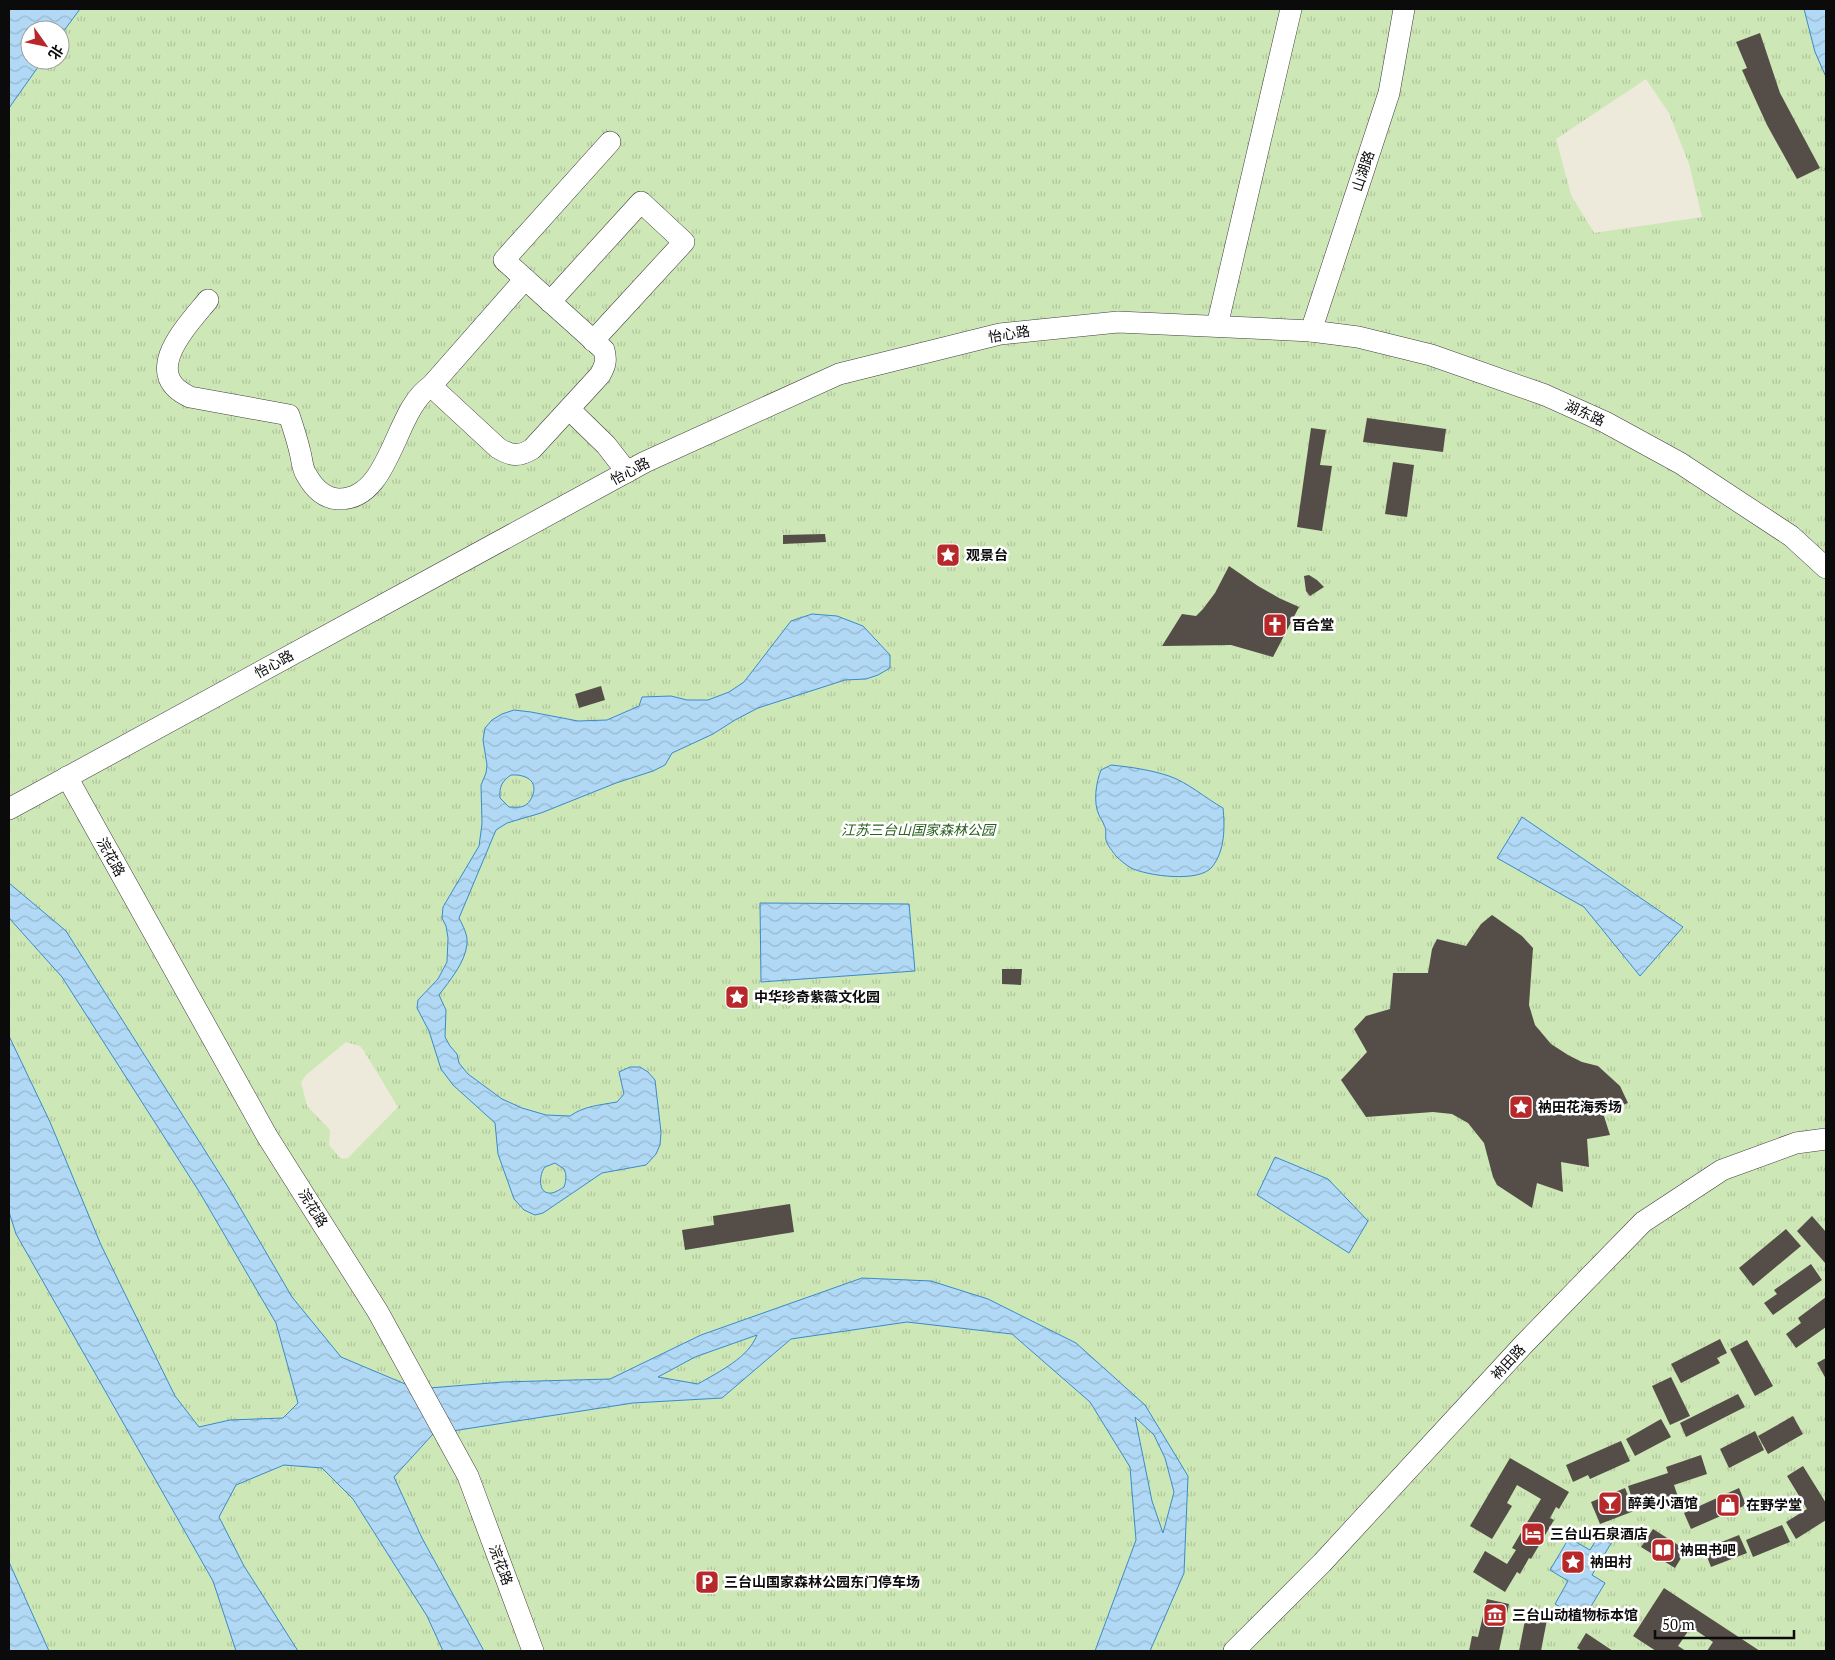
<svg xmlns="http://www.w3.org/2000/svg" width="1835" height="1660" font-family="'PT Serif','Noto Sans SC',serif">
  <style>
    .park { fill: url(#park-tufts); fill-rule: evenodd }
    .plaza { fill: #ede9db }
    .water { fill: url(#water-waves); stroke: #3a8bc9; fill-rule: evenodd }
    .building { fill: #544d48 }
    .lines { fill: none; stroke-linecap: round; stroke-linejoin: round }
    .minor-casing { stroke: #3e3e3e; stroke-width: 22 }
    .minor { stroke: #fff; stroke-width: 21 }
    .labels { text-anchor: middle; stroke-width: 5; stroke-linejoin: round; paint-order: stroke }
    .street-label { font-size: 14px; fill: #0b0b0b; stroke: #fff }
    .poi-label { font-size: 14px; font-weight: bold; fill: #0b0b0b; stroke: #fff; text-anchor: start }
    .park-label { font-size: 14px; font-style: italic; fill: #2a601e; stroke: #fff }
  </style>
  <defs>
    <pattern id="park-tufts" width="24" height="20" patternUnits="userSpaceOnUse" patternTransform="scale(1.25)"><rect width="24" height="20" fill="#cee7b6"/><path d="M3 7l-1-3M5 7V3M7 7l1-3M15 17l-1-3M17 17v-4M19 17l1-3" fill="none" stroke="#b0c59b"/></pattern>
    <pattern id="water-waves" width="16" height="10" patternUnits="userSpaceOnUse" patternTransform="scale(1.25)"><rect width="16" height="10" fill="#b1d8f4"/><path d="M0 5q4-4 8 0t8 0" fill="none" stroke="#97b8d0"/></pattern>
  </defs>
  <rect width="100%" height="100%" fill="#fefbea"/>
  <path class="park" d="M9,9H1826V1651H9ZM30,30H60V60H30Z"/>
  <g class="plaza">
    <path d="M1646,79L1669,113L1689,164L1702,217L1594,233L1571,195L1556,139Z"/>
    <path d="M346,1042L360,1046L364,1051L398,1107L348,1158L344,1159L340,1158L329,1145L330,1130L307,1106L301,1082L306,1075Z"/>
  </g>
  <g class="water">
    <path d="M9,9H80L60,36V30H30V60H43L9,108Z"/>
    <path d="M1804,9H1826V77L1815,52Z"/>
    <path d="M812,614L837,616L863,626L890,655V668L878,675L866,679L845,680L758,708L735,720L713,734L672,753L665,765L653,771L616,783L541,813L507,823L496,830L459,918C463,926 468,935 467,944C465,963 450,980 439,995L446,1010L445,1037L450,1046L457,1054L459,1063L468,1074L502,1099L522,1108L546,1115L570,1116C584,1106 600,1105 617,1102L624,1094L619,1072L630,1067H640L648,1072L655,1080L661,1132L660,1145L656,1154L646,1165L602,1173L543,1213L535,1215L524,1210L514,1199L498,1154L495,1123L453,1085L441,1069L429,1031L417,1008L418,1000L438,979L447,962L448,938L446,926L442,918L443,907L479,846L482,824L481,785L486,773L487,765L483,740L485,728L492,720L502,714L514,710L531,712L578,721L607,720L639,706L642,697L671,696L687,700H708L729,692L744,682L791,621ZM511,775C526,774 539,781 532,797C530,801 528,804 524,806C520,808 514,807 509,807L500,798C499,787 502,781 511,775ZM555,1163L564,1169C567,1175 566,1181 564,1187C561,1189 556,1192 552,1193C537,1195 539,1174 545,1167Z"/>
    <path d="M1111,765C1131,767 1151,770 1169,776C1189,783 1205,798 1223,808C1225,827 1225,851 1212,867C1199,883 1148,876 1131,868C1126,865 1120,860 1116,856C1113,852 1107,845 1106,840C1105,834 1107,830 1104,825C1103,821 1100,818 1099,815C1093,803 1096,782 1101,770Z"/>
    <path d="M1522,817L1683,927L1640,976L1584,907L1497,858Z"/>
    <path d="M9,883L66,931L228,1187L292,1297L341,1357L417,1389L503,1382L610,1379L701,1335L862,1278L931,1281L988,1299L1076,1343L1145,1405L1188,1476L1184,1573L1150,1651H1095L1136,1540L1130,1467L1090,1402L1012,1334L907,1322L791,1339L722,1398L633,1403L433,1434L394,1477L422,1538L484,1651H443L427,1616L353,1499L322,1468L284,1465L236,1485L219,1517L244,1566L298,1651H236L213,1581L16,1234L9,1212V1036L50,1122L101,1245L175,1396L199,1427L230,1420L283,1418L298,1403L276,1323L200,1193L62,977L9,918ZM757,1335C748,1358 720,1371 698,1384L658,1377L695,1357ZM1135,1417L1154,1435L1165,1458L1174,1492L1163,1533L1152,1501Z"/>
    <path d="M760,903L909,904L915,971L761,982Z"/>
    <path d="M1275,1157L1328,1179L1368,1221L1349,1253L1257,1195Z"/>
    <path d="M1601,1532L1613,1540L1592,1575L1605,1583L1590,1608L1567,1611L1555,1604L1568,1581L1550,1570L1569,1538L1590,1550Z"/>
    <path d="M9,1562L49,1651H9Z"/>
  </g>
  <g class="building">
    <path d="M1760,33L1780,93L1820,168L1797,179L1767,125L1742,70L1747,68L1736,42Z"/>
    <path d="M1367,418L1446,429L1443,452L1363,442Z"/>
    <path d="M1311,428L1326,430L1320,465L1332,466L1322,531L1297,527Z"/>
    <path d="M1393,462L1414,465L1407,517L1385,514Z"/>
    <path d="M825,534L826,542L783,544V535Z"/>
    <path d="M1229,566L1258,586L1279,598L1299,607L1273,657L1231,645L1162,646L1182,614L1196,616L1203,609L1215,593Z"/>
    <path d="M1309,575L1317,580L1324,587L1310,596L1306,591L1304,576Z"/>
    <path d="M601,686L605,700L579,708L575,694Z"/>
    <path d="M1492,915L1522,936L1533,948L1529,1005L1535,1025L1551,1044L1568,1055L1582,1062L1598,1066L1620,1086L1628,1103L1603,1113L1610,1135L1587,1139L1589,1167L1561,1162L1563,1192L1537,1183L1532,1208L1497,1185L1493,1177L1484,1143L1468,1123L1452,1114L1433,1112L1366,1117L1341,1080L1367,1052L1354,1029L1366,1016L1390,1009L1393,973H1428L1432,949L1437,939L1466,946L1481,924Z"/>
    <path d="M1002,969H1022L1021,985L1002,984Z"/>
    <path d="M790,1204L794,1232L685,1250L682,1230L714,1225L713,1216Z"/>
    <path d="M1812,1216L1826,1232V1264L1797,1231Z"/>
    <path d="M1786,1229L1801,1246L1753,1286L1739,1268Z"/>
    <path d="M1811,1264L1822,1280L1773,1315L1764,1303L1777,1294L1774,1290Z"/>
    <path d="M1826,1297V1327L1796,1348L1786,1334L1801,1323L1798,1318Z"/>
    <path d="M1720,1339L1727,1353L1717,1358L1720,1363L1681,1383L1671,1364Z"/>
    <path d="M1747,1340L1773,1386L1755,1396L1730,1349Z"/>
    <path d="M1826,1358V1379L1817,1363Z"/>
    <path d="M1671,1377L1690,1416L1670,1425L1652,1386Z"/>
    <path d="M1738,1394L1745,1407L1686,1437L1680,1423Z"/>
    <path d="M1793,1416L1803,1434L1768,1454L1758,1436Z"/>
    <path d="M1661,1419L1671,1437L1635,1456L1626,1439Z"/>
    <path d="M1755,1431L1764,1450L1729,1468L1720,1449Z"/>
    <path d="M1621,1441L1630,1461L1590,1479L1588,1475L1573,1482L1566,1465Z"/>
    <path d="M1701,1455L1707,1474L1674,1485L1678,1497L1636,1511L1628,1486L1668,1473L1666,1467Z"/>
    <path d="M1510,1458L1569,1492L1559,1509L1556,1507L1550,1518L1554,1520L1531,1559L1529,1558L1520,1574L1517,1572L1505,1592L1473,1572L1485,1551L1507,1564L1516,1550L1512,1548L1541,1499L1517,1485L1507,1503L1512,1506L1492,1539L1470,1526Z"/>
    <path d="M1803,1466L1826,1503V1520L1796,1539L1786,1522L1807,1509L1787,1476Z"/>
    <path d="M1625,1488L1634,1511L1600,1524L1591,1502Z"/>
    <path d="M1739,1488L1746,1505L1691,1529L1684,1513Z"/>
    <path d="M1782,1525L1790,1542L1753,1557L1746,1540Z"/>
    <path d="M1653,1529L1686,1550L1675,1568L1641,1547Z"/>
    <path d="M1739,1535L1747,1553L1711,1567L1704,1549Z"/>
    <path d="M1664,1588L1760,1651H1707L1713,1642L1691,1627L1678,1646L1686,1651H1656L1633,1636Z"/>
    <path d="M1487,1599L1509,1604L1499,1651H1469L1472,1636L1478,1637Z"/>
    <path d="M1527,1610L1548,1614L1541,1651H1519Z"/>
    <path d="M1586,1633L1613,1651H1582L1577,1648Z"/>
  </g>
  <g class="lines">
    <g class="minor-casing">
      <g id="minor">
        <path d="M208,300C187,326 139,374 190,397L289,415C293,427 297,439 300,452C302,459 302,468 306,474C313,487 323,498 338,499C391,501 394,409 431,386L498,448C511,456 519,457 532,449L600,375C605,366 607,361 604,350L504,260L610,142"/>
        <path d="M550,302L641,202L684,242L593,341"/>
        <path d="M1217,326L1291,9"/>
        <path d="M1311,331L1389,93L1404,9"/>
        <path d="M431,386L525,279"/>
        <path d="M569,409L606,445L627,472"/>
        <path d="M67,777L267,1136L378,1312L468,1476L533,1651"/>
        <path d="M9,809L645,462L839,374L1000,334L1118,322L1251,328L1311,331L1358,337L1431,355L1545,395L1605,422L1680,463L1791,536L1826,568"/>
        <path d="M1234,1651L1322,1563L1524,1344L1643,1222L1722,1170L1796,1143L1826,1139"/>
      </g>
    </g>
    <use href="#minor" class="minor"/>
  </g>
  <defs>
    <g id="sight-square" transform="scale(1.25)"><rect x="-9" y="-9" width="18" height="18" rx="4" fill="#b7282a" stroke="#fff"/><path d="M0-6L1.8-2.2L6-1.7L2.9 1.2L3.7 5.4L0 3.3L-3.7 5.4L-2.9 1.2L-6-1.7L-1.8-2.2Z" fill="#fff"/></g>
    <g id="church-square" transform="scale(1.25)"><rect x="-9" y="-9" width="18" height="18" rx="4" fill="#b7282a" stroke="#fff"/><path d="M-1.2-6h2.4v3.5h3.3v2.4h-3.3V6h-2.4V-.1h-3.3v-2.4h3.3Z" fill="#fff"/></g>
    <g id="bar-square" transform="scale(1.25)"><rect x="-9" y="-9" width="18" height="18" rx="4" fill="#b7282a" stroke="#fff"/><path d="M-6-5H6L.8 .8V4.5H3.5V6h-7V4.5H-.8V.8Z" fill="#fff"/></g>
    <g id="shop-square" transform="scale(1.25)"><rect x="-9" y="-9" width="18" height="18" rx="4" fill="#b7282a" stroke="#fff"/><path d="M-5-2.5h2.3a2.7 3.5 0 0 1 5.4 0H5L5.5 6h-11ZM-1.5-2.5h3a1.5 2.3 0 0 0-3 0Z" fill="#fff"/></g>
    <g id="hotel-square" transform="scale(1.25)"><rect x="-9" y="-9" width="18" height="18" rx="4" fill="#b7282a" stroke="#fff"/><path d="M-6-4.5h1.5V1H6V5H4.5V3h-9V5H-6ZM-4 0a1.8 1.8 0 1 1 3.6 0ZM.5 0V-2.5h3Q6-2.5 6 0Z" fill="#fff"/></g>
    <g id="library-square" transform="scale(1.25)"><rect x="-9" y="-9" width="18" height="18" rx="4" fill="#b7282a" stroke="#fff"/><path d="M-6-4Q-3-5.5-.7-3.5V5Q-3 3-6 4ZM6-4Q3-5.5 .7-3.5V5Q3 3 6 4Z" fill="#fff"/></g>
    <g id="parking-square" transform="scale(1.25)"><rect x="-9" y="-9" width="18" height="18" rx="4" fill="#b7282a" stroke="#fff"/><path d="M-3.5-5.5H1a3.5 3.5 0 0 1 0 7H-1V5.5H-3.5ZM-1-3.4V-.6H.8a1.4 1.4 0 0 0 0-2.8Z" fill="#fff"/></g>
    <g id="museum-square" transform="scale(1.25)"><rect x="-9" y="-9" width="18" height="18" rx="4" fill="#b7282a" stroke="#fff"/><path d="M0-6L6-3V-2H-6V-3ZM-5-1h2V3h-2ZM-1-1h2V3h-2ZM3-1h2V3H3ZM-6 4H6V6H-6Z" fill="#fff"/></g>
  </defs>
  <g fill-rule="evenodd">
    <use href="#sight-square" x="948" y="555"/>
    <use href="#church-square" x="1275" y="625"/>
    <use href="#sight-square" x="737" y="997"/>
    <use href="#sight-square" x="1521" y="1107"/>
    <use href="#bar-square" x="1610" y="1503"/>
    <use href="#shop-square" x="1728" y="1505"/>
    <use href="#hotel-square" x="1533" y="1534"/>
    <use href="#library-square" x="1663" y="1550"/>
    <use href="#sight-square" x="1573" y="1562"/>
    <use href="#parking-square" x="707" y="1582"/>
    <use href="#museum-square" x="1495" y="1615"/>
  </g>
  <g class="labels">
    <g class="street-label">
      <text transform="translate(1363 171) rotate(-72)" y="5">山湖路</text>
      <text transform="translate(1009 334) rotate(-9)" y="5">怡心路</text>
      <text transform="translate(1585 413) rotate(24)" y="5">湖东路</text>
      <text transform="translate(630 471) rotate(-28)" y="5">怡心路</text>
      <text transform="translate(274 664) rotate(-29)" y="5">怡心路</text>
      <text transform="translate(111 857) rotate(61)" y="5">浣花路</text>
      <text transform="translate(313 1208) rotate(58)" y="5">浣花路</text>
      <text transform="translate(1508 1362) rotate(-47)" y="5">衲田路</text>
      <text transform="translate(501 1565) rotate(70)" y="5">浣花路</text>
    </g>
    <g class="poi-label">
      <text x="966" y="560">观景台</text>
      <text x="1292" y="630">百合堂</text>
      <text x="754" y="1002">中华珍奇紫薇文化园</text>
      <text x="1538" y="1112">衲田花海秀场</text>
      <text x="1628" y="1508">醉美小酒馆</text>
      <text x="1746" y="1510">在野学堂</text>
      <text x="1550" y="1539">三台山石泉酒店</text>
      <text x="1680" y="1555">衲田书吧</text>
      <text x="1590" y="1567">衲田村</text>
      <text x="724" y="1587">三台山国家森林公园东门停车场</text>
      <text x="1512" y="1620">三台山动植物标本馆</text>
    </g>
    <g class="park-label">
      <text x="918" y="835">江苏三台山国家森林公园</text>
    </g>
  </g>
  <rect width="1835" height="1660" fill="none" stroke="#0b0b0b" stroke-width="20"/>
  <g transform="translate(45 45) rotate(123)"><circle r="24" fill="#ffffff" stroke="#9d9d9d"/>
  <path d="M0-4L9 19L0 12L-9 19Z" fill="#b7282a"/>
  <text y="-8" font-size="14" font-weight="bold" text-anchor="middle" fill="#0b0b0b">北</text>
  </g>
  <path d="M1655 1630v8h139v-8" fill="none" stroke="#0b0b0b" stroke-width="2.5"/>
  <text x="1662" y="1630" font-size="15" fill="#0b0b0b" stroke="#ffffff" stroke-width="4" paint-order="stroke">50 m</text>
</svg>
